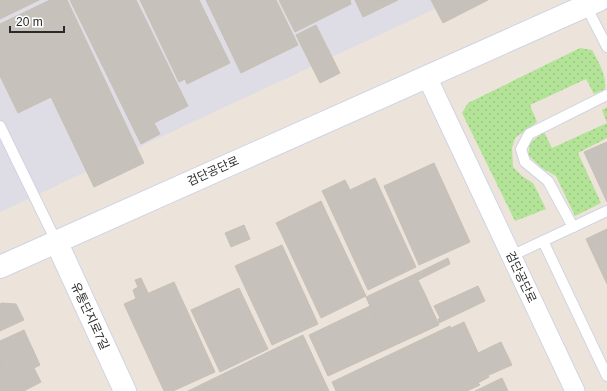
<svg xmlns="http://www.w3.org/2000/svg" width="607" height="391" font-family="Helvetica,'Noto Sans KR',sans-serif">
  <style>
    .industrial { fill: #dedce4 }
    .grass { fill: url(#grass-dots) }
    .building { fill: #c7c1bb; stroke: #c7c0b5 }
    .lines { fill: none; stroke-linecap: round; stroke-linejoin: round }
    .service-casing { stroke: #d0d4e3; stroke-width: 12 }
    .minor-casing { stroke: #d0d4e3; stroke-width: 21 }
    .tertiary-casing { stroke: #d0d4e3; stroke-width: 24 }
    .secondary-casing { stroke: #d0d4e3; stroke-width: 24 }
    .service { stroke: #fff; stroke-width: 10 }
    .minor { stroke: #fff; stroke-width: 19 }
    .tertiary { stroke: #fff; stroke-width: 22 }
    .secondary { stroke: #fff; stroke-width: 22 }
    .labels { text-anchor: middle; stroke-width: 3.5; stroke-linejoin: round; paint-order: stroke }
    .street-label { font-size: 12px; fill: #292929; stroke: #fff }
  </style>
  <defs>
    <pattern id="grass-dots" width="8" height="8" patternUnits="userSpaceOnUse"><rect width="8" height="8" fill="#b3e397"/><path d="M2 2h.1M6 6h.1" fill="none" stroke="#9ac382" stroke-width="1.8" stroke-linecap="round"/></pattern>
  </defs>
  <rect width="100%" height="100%" fill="#ece4db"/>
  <path class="industrial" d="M0,0H454L0,212Z"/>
  <g class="grass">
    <path d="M580,48L592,50C598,61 607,76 605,89L594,94L586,79L530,105L537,122L515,138L512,148L513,167L522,176L533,183L546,209L515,221L462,113L468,103Z"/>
    <path d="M607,107V138L578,153L601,203L575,216L556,176L542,168L528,155L530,143L544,132L552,148L607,123L602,110Z"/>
  </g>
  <g class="building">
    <path d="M0,0H39L0,19Z"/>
    <path d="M50,0H67L144,163L94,187L51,97L18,113L0,76V24Z"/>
    <path d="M70,0H136L188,106L154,123L160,134L141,144Z"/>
    <path d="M140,0H199L230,63L187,84L185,79L179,82Z"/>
    <path d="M206,0H276L298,45L241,73Z"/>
    <path d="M279,0H350L351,4L295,32Z"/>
    <path d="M355,0H398L363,17Z"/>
    <path d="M431,0H488L443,23Z"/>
    <path d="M316,25L340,73L320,83L296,35Z"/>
    <path d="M607,142V202L584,152Z"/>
    <path d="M434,163L470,242L419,265L384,186Z"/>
    <path d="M375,178L416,267L368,290L327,201Z"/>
    <path d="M345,180L350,190L327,201L322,191Z"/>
    <path d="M321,201L327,214L282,235L276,223Z"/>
    <path d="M327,214L366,296L321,318L282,235Z"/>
    <path d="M244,225L250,239L231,247L225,233Z"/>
    <path d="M607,229V284L586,239Z"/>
    <path d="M282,245L318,324L272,345L235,266Z"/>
    <path d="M448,258L450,264L418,280L415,274Z"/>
    <path d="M415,274L424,292L374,315L366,297Z"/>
    <path d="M141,278L148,293L136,299L133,290L138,287L135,280Z"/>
    <path d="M174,282L215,372L173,391H164L124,304Z"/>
    <path d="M478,286L485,301L439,323L438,319L440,318L434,306Z"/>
    <path d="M239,288L268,349L220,372L191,310Z"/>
    <path d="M424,292L439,325L389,348L374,315Z"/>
    <path d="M2,303L16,304L24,320L0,331V304Z"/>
    <path d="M370,306L389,348L328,376L309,335Z"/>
    <path d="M464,322L489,377L478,383L480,385L467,391H336L332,382L450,326L451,328Z"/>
    <path d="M24,330L40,365L9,381L0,362V341Z"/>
    <path d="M303,335L329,391H188Z"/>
    <path d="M501,342L512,365L489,375L478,353Z"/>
    <path d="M0,362L7,376L0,380Z"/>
    <path d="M34,368L41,382L24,391H0V380L7,376L9,381Z"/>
    <path d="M502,378L508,391H475Z"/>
  </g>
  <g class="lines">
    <g class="service-casing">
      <g id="service">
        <path d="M586,6L607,47"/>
        <path d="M0,126L56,241"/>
        <path d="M607,211L543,241L607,376"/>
        <path d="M573,227L548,181L525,162L521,149L529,134L607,95"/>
        <path d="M511,256L543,241"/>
      </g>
    </g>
    <g class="minor-casing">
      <path id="minor" d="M427,77L575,391"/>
    </g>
    <g class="tertiary-casing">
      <path id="tertiary" d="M56,241L125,391"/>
    </g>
    <g class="secondary-casing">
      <path id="secondary" d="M0,267L599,0"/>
    </g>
    <use href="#service" class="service"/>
    <use href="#minor" class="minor"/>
    <use href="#tertiary" class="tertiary"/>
    <use href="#secondary" class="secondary"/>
  </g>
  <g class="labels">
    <g class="street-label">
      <text transform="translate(213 171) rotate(-24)" y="4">검단공단로</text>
      <text transform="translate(521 277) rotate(65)" y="4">검단공단로</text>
      <text transform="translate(90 316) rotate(65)" y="4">유통단지로7길</text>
    </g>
  </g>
  <path d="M10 26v6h54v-6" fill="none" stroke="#292929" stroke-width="2"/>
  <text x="16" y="26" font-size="12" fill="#292929" stroke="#ffffff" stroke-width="3" paint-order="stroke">20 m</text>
</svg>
